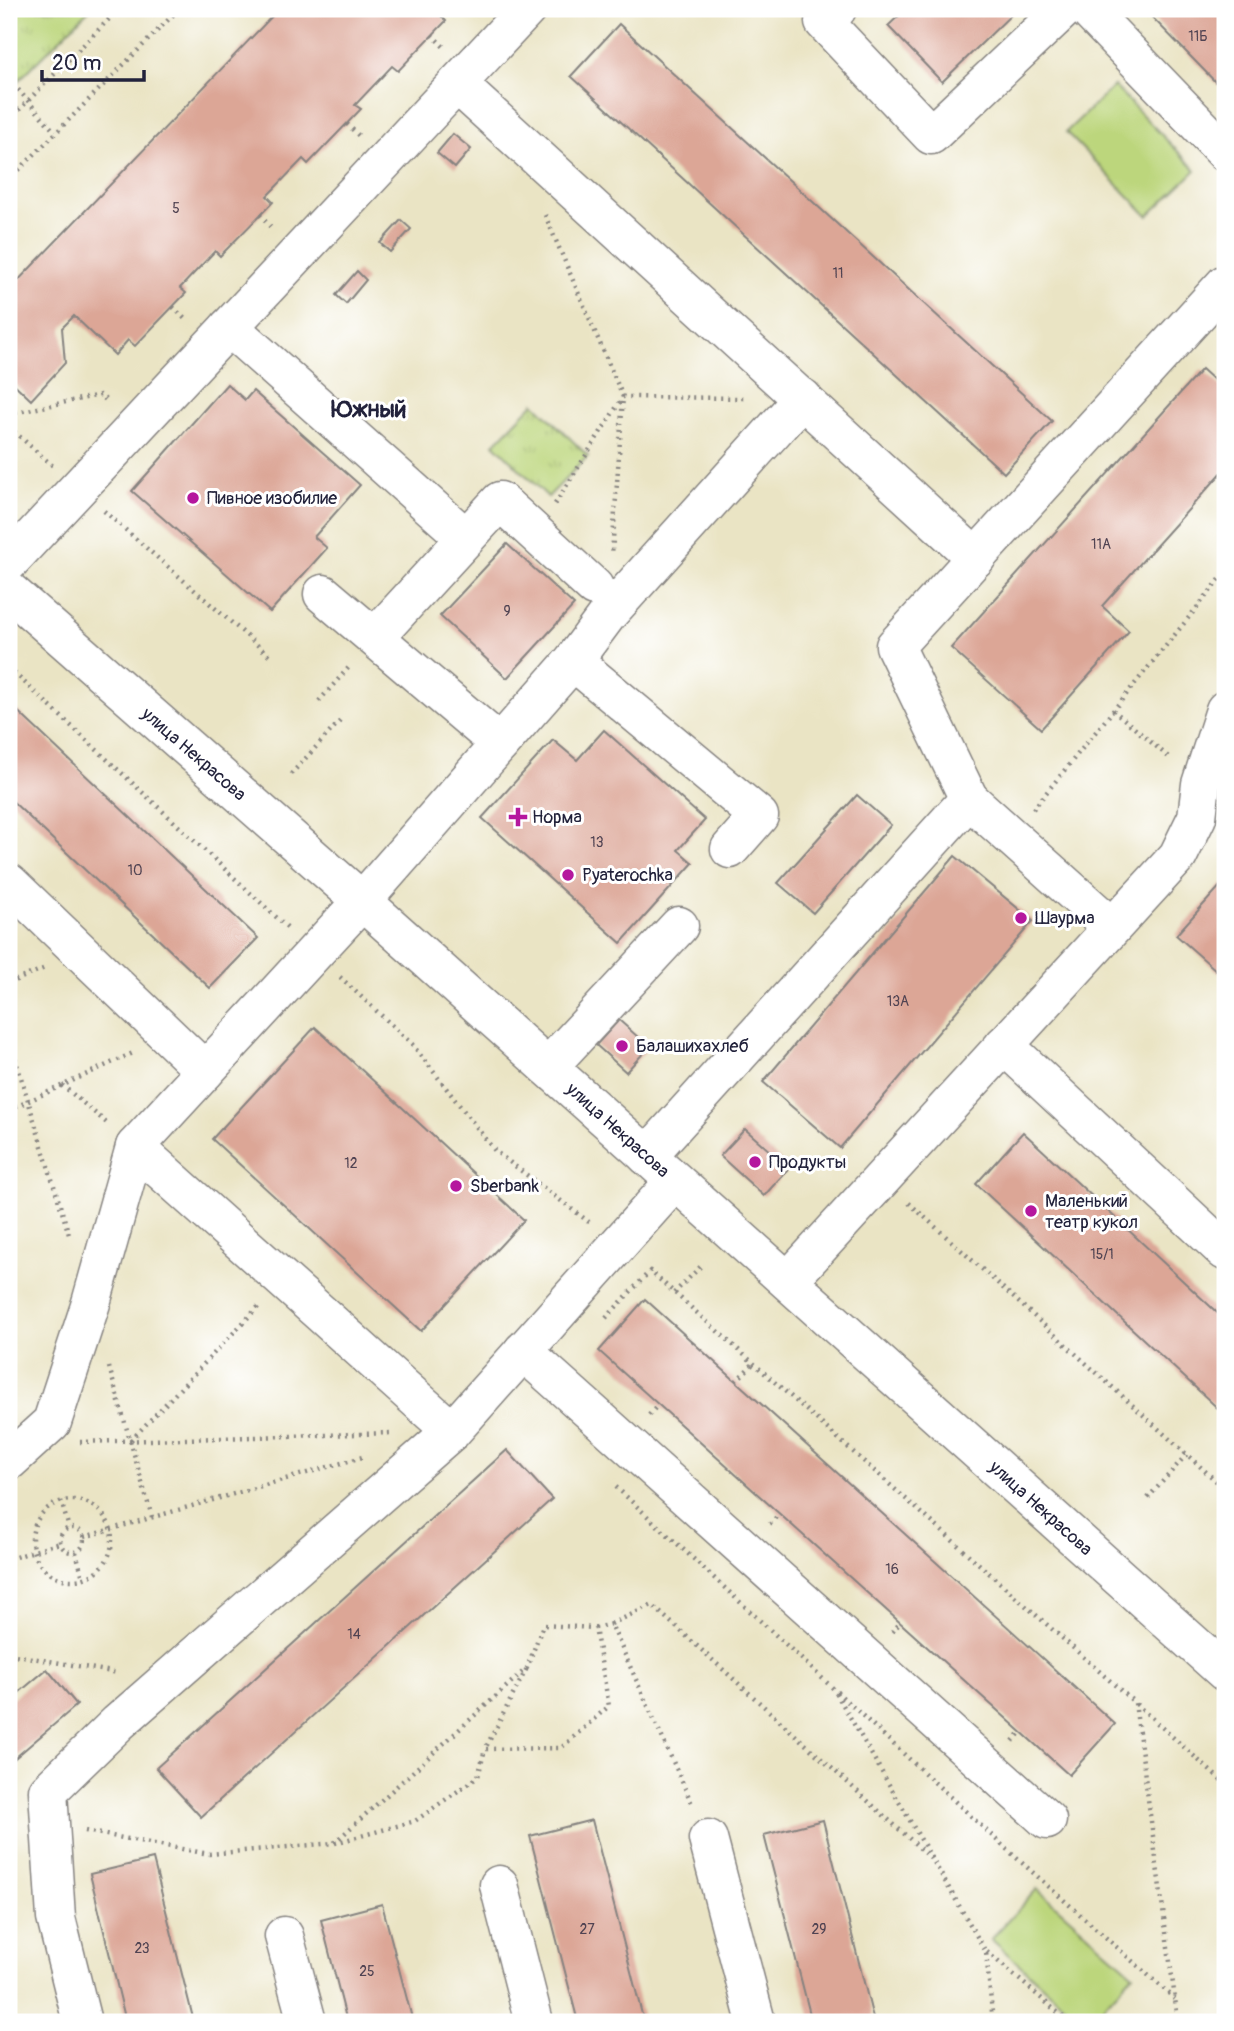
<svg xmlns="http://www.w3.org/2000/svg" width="1234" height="2031" font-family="Pangolin,sans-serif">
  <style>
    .park { fill: url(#park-tufts); stroke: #6f7c5b; stroke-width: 2 }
    .garden { fill: #bcd67b; stroke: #6f7c5b; stroke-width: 2 }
    .building { fill: #dca696 }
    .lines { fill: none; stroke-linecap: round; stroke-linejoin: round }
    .minor-casing { stroke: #868380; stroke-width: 41 }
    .path { stroke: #868380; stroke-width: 4.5; stroke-dasharray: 2 5; stroke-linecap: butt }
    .minor { stroke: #fff; stroke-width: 38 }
    .poi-dot { fill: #b5179e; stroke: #fff; stroke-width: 2.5 }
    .labels { text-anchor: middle; stroke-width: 6; stroke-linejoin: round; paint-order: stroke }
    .number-label { font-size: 14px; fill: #504352 }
    .poi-label { font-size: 18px; fill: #22223b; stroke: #fff; text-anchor: start }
    .street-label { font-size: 18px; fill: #22223b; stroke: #fff }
    .district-label { font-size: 24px; font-weight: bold; fill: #22223b; stroke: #fff }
  </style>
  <defs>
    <pattern id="park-tufts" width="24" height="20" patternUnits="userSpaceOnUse" patternTransform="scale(1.75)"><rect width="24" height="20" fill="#bcd67b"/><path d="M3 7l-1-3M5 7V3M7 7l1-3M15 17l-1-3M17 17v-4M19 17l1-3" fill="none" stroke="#a1b76b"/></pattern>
  </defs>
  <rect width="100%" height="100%" fill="#fff"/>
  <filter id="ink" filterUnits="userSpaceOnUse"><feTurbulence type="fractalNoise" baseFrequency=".0143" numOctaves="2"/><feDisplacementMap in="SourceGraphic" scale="14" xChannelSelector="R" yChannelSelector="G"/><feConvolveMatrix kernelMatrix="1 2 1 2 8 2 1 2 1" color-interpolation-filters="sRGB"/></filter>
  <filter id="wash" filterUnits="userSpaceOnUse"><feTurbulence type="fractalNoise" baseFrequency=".00686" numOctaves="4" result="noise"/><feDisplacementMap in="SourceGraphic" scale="28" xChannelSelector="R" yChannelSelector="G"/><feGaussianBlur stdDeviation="1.57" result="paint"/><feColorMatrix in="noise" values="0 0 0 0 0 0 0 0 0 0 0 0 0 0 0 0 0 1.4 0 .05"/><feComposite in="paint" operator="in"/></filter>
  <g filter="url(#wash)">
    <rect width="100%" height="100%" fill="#eae4c4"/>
    <g class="park">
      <path d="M9,9H90L9,90Z"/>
      <path d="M534,403L588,456L548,497L494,444Z"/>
    </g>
    <g class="garden">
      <path d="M1114,86L1196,170L1148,216L1066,132Z"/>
      <path d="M1037,1889L1133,1974L1090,2022H1083L991,1939Z"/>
    </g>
    <g id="blocks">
      <g class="building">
        <path d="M279,9H447L441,16L446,21L398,71L392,66L355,105L361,109L308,164L303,159L267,196L273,202L220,256L215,251L180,288L186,293L135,346L128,340L115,355L74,316L62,328L65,363L31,400L9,379V290Z"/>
        <path d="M906,9H1017L942,82L888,26Z"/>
        <path d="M1144,9H1225V92L1197,63Z"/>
        <path d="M619,24L1052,421L1004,473L571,76Z"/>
        <path d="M453,134L471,149L455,168L437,153Z"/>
        <path d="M401,220L411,229L390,252L380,243Z"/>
        <path d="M357,271L366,280L346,304L336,295Z"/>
        <path d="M1202,369L1225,390V469L1102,606L1129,631L1041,729L951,648Z"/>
        <path d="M227,384L245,400L253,391L360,485L314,537L327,548L270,612L132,491Z"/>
        <path d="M507,544L574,605L507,678L440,616Z"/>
        <path d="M9,703L258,938L210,988L9,798Z"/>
        <path d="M604,730L705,820L678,850L693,863L621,943L482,818L553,740L577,760Z"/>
        <path d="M857,795L891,825L813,913L778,883Z"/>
        <path d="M955,856L1033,921L840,1148L763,1082Z"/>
        <path d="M1222,884L1225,887V978L1176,935Z"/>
        <path d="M619,1020L649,1047L626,1072L596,1045Z"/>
        <path d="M315,1027L524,1220L421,1331L212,1139Z"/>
        <path d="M745,1129L789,1168L764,1196L720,1156Z"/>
        <path d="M1023,1132L1225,1320V1415L976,1184Z"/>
        <path d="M645,1299L1115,1724L1069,1775L599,1351Z"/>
        <path d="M507,1450L552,1499L201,1817L156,1768Z"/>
        <path d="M47,1669L77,1705L9,1763V1701Z"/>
        <path d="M592,1820L644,2022H578L530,1836Z"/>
        <path d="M823,1820L874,2022H812L764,1835Z"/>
        <path d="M153,1859L194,2022H126L90,1874Z"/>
        <path d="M382,1904L413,2022H347L321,1920Z"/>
      </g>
    </g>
  </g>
  <g filter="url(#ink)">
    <use href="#blocks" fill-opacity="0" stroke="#868380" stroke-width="2"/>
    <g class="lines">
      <g class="minor-casing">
        <g id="minor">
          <path d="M837,9L824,22L931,135L1064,9"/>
          <path d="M1087,9L1225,152"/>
          <path d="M457,84L976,558"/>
          <path d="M229,327L466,538"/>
          <path d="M9,562L527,9"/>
          <path d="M9,591L362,901L1225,1672"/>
          <path d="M323,594L500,744"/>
          <path d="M375,637L500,501L594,587"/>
          <path d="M573,661L759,816L730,849"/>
          <path d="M969,799L1112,927"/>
          <path d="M9,883L205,1071"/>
          <path d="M1004,1045L1225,1251"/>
          <path d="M548,1067L679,926"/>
          <path d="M135,1147L452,1431L675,1181"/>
          <path d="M647,1156L969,799L895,646L1225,284"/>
          <path d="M788,1281L1178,856L1197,817L1201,784L1225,710"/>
          <path d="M523,1351L1047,1820"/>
          <path d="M9,1461L52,1422L91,1303L135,1147L362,901L573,661L608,614L803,398"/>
          <path d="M708,1839L756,2022"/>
          <path d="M499,1885L534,2022"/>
          <path d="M284,1936L307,2022"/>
          <path d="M82,2022L56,1918L48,1791L118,1723L452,1431"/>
        </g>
      </g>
      <g class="path">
        <path d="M432,35L444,47"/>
        <path d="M9,79L55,132"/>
        <path d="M9,120L119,9"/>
        <path d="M347,124L359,136"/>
        <path d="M9,180L179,9"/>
        <path d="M260,215L273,230"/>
        <path d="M545,215L623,397L612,554"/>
        <path d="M173,307L187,321"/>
        <path d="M9,414L100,395L108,402"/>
        <path d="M9,427L53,466"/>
        <path d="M555,504L623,397L747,398"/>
        <path d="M104,511L271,657"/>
        <path d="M9,668L288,928"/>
        <path d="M319,701L351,665"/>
        <path d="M1113,710L1171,759"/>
        <path d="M291,774L341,720"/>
        <path d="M1033,809L1225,573"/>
        <path d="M340,977L412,1044L495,1151L589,1222"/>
        <path d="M9,983L45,968"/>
        <path d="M9,1038L70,1238"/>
        <path d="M62,1085L109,1125"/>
        <path d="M9,1110L133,1053"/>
        <path d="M909,1203L1225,1489"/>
        <path d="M674,1293L703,1264"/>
        <path d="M606,1318L650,1271L1135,1703L1178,2021"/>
        <path d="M109,1367L152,1517"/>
        <path d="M736,1381L754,1363"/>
        <path d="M649,1415L658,1405"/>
        <path d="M131,1440L260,1305"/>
        <path d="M80,1442L393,1433"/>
        <path d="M616,1487L1002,1845L1175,1999"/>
        <path d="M1148,1498L1187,1454"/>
        <circle cx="72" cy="1540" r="40"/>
        <path d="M61,1501L69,1528"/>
        <path d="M770,1524L779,1514"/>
        <circle cx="72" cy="1540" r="12"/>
        <path d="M84,1537L366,1456"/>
        <path d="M76,1552L83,1578"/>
        <path d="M9,1559L60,1543"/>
        <path d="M611,1624L652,1605L933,1860"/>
        <path d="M595,1628L611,1624L693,1806"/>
        <path d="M892,1632L900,1623"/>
        <path d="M9,1654L118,1673"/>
        <path d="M836,1693L986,1952L993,2022"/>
        <path d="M1136,1704L1225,1784"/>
        <path d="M1013,1741L1021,1732"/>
        <path d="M85,1831L209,1854L334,1843L527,1668L543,1625L595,1628L609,1706L561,1748L485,1749L527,1668"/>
        <path d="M335,1843L415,1821L478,1777L485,1749"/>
        <path d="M987,1952L1069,2022"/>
      </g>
      <use href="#minor" class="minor"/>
    </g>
  </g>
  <g class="poi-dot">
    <circle cx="193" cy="498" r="7"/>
    <path d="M514.5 806.5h7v7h7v7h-7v7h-7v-7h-7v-7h7z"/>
    <circle cx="568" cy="875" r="7"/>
    <circle cx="1021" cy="918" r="7"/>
    <circle cx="622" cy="1046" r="7"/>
    <circle cx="755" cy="1162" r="7"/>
    <circle cx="456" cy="1186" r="7"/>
    <circle cx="1031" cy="1211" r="7"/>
  </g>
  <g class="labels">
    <g class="number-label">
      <text x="1198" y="41">11Б</text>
      <text x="176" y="213">5</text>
      <text x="838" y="278">11</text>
      <text x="1101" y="549">11А</text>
      <text x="507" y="616">9</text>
      <text x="597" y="847">13</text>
      <text x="135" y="875">10</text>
      <text x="898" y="1006">13А</text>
      <text x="351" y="1168">12</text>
      <text x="1102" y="1259">15/1</text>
      <text x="892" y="1574">16</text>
      <text x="354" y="1639">14</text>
      <text x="587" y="1934">27</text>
      <text x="819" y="1934">29</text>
      <text x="142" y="1953">23</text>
      <text x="367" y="1976">25</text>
    </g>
    <g class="poi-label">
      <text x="207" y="504">Пивное изобилие</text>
      <text x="532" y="823">Норма</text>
      <text x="582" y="881">Pyaterochka</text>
      <text x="1035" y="924">Шаурма</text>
      <text x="636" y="1052">Балашихахлеб</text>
      <text x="769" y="1168">Продукты</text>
      <text x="470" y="1192">Sberbank</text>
      <text x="1045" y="1207">Маленький<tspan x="1045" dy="21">театр кукол</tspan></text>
    </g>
    <g class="street-label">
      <text transform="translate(194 754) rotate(41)" y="6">улица Некрасова</text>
      <text transform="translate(618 1130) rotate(42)" y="6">улица Некрасова</text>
      <text transform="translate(1041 1508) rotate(42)" y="6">улица Некрасова</text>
    </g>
    <g class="district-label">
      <text x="369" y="417">Южный</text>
    </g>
  </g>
  <rect width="1234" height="2031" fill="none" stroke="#fff" stroke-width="35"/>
  <path d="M42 70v10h102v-10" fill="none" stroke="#22223b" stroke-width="3.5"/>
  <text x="52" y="70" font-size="21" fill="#22223b" stroke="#ffffff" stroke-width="5" paint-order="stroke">20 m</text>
</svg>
